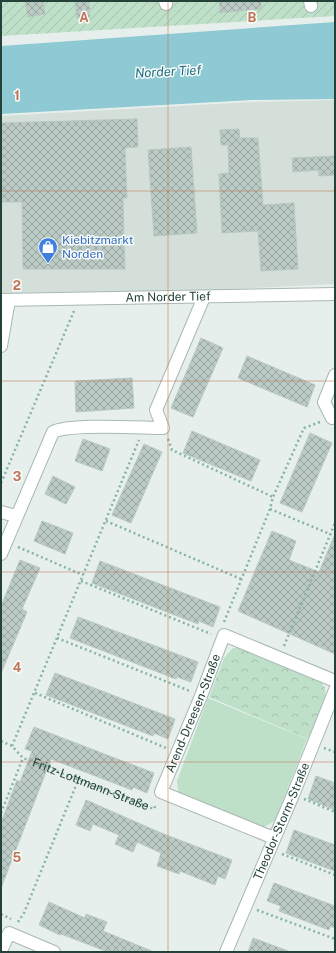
<svg xmlns="http://www.w3.org/2000/svg" width="336" height="953" font-family="'Public Sans',sans-serif">
  <style>
    .built { fill: #d4dfda }
    .grass { fill: #bfe0c8 }
    .forest { fill: url(#forest-crowns) }
    .garden { fill: url(#garden-furrows) }
    .water { fill: #8ec9d4 }
    .building { fill: url(#building-cross-hatch); stroke: #b8c9c2 }
    .lines { fill: none; stroke-linecap: round; stroke-linejoin: round }
    .minor-casing { stroke: #a8b8b2; stroke-width: 14 }
    .path { stroke: #86b3a5; stroke-width: 2.5; stroke-dasharray: 2 3; stroke-linecap: butt }
    .minor { stroke: #fff; stroke-width: 12 }
    .grid { fill: none; stroke: #c07456; stroke-width: 1; stroke-opacity: 0.55 }
    .labels { text-anchor: middle; stroke-width: 3; stroke-linejoin: round; paint-order: stroke }
    .shop-label { font-size: 12px; fill: #366cbe; stroke: #f7fbf9; text-anchor: start }
    .street-label { font-size: 12px; fill: #24423a; stroke: #f7fbf9 }
    .water-label { font-size: 13px; font-style: italic; fill: #1c6f80; stroke: #f7fbf9 }
    .grid-label { font-size: 13px; text-anchor: middle; font-weight: bold; fill: #c07456; stroke: #f7fbf9; stroke-width: 3; stroke-linejoin: round; paint-order: stroke }
  </style>
  <defs>
    <pattern id="forest-crowns" width="20" height="18" patternUnits="userSpaceOnUse"><rect width="20" height="18" fill="#bfe0c8"/><path d="M2 6a3 3 0 1 1 6 0M12 15a3 3 0 1 1 6 0" fill="none" stroke="#a4c1ad"/></pattern>
    <pattern id="garden-furrows" width="10" height="10" patternUnits="userSpaceOnUse"><rect width="10" height="10" fill="#bfe0c8"/><path d="M-1 1l2-2M0 10L10 0M9 11l2-2" fill="none" stroke="#a4c1ad"/></pattern>
    <pattern id="building-cross-hatch" width="8" height="8" patternUnits="userSpaceOnUse"><rect width="8" height="8" fill="#bbcac4"/><path d="M0 0l8 8M0 8l8-8" fill="none" stroke="#98a6a0"/></pattern>
  </defs>
  <rect width="100%" height="100%" fill="#e6efeb"/>
  <path class="built" d="M335,100V284L216,290L1,293V116L252,102Z"/>
  <path class="grass" d="M208,698L307,739L275,821L264,827L185,798L178,791L177,781Z"/>
  <path class="forest" d="M233,648H240L320,681L325,688L326,699L308,739L209,697L224,658Z"/>
  <path class="garden" d="M1,1H335V16L1,36Z"/>
  <path class="water" d="M335,22V99L252,100L1,114V46Z"/>
  <g class="building">
    <path d="M25,1H43L45,14L28,17Z"/>
    <path d="M75,1H89L90,17L77,18Z"/>
    <path d="M219,1H261V9L220,13Z"/>
    <path d="M137,119L138,147L125,148L127,198H123L125,269H23L22,202H1V123Z"/>
    <path d="M239,129L240,138H258L263,205L294,203L298,269L261,271L258,231L222,233L219,174L229,173L228,145H221L220,130Z"/>
    <path d="M191,147L197,233L154,236L148,150Z"/>
    <path d="M335,156V175L319,176L318,170L293,172L292,158Z"/>
    <path d="M201,338L223,348L193,417L171,408Z"/>
    <path d="M247,356L315,385L307,407L238,378Z"/>
    <path d="M132,378L134,408L76,412L75,381Z"/>
    <path d="M192,431L260,460L251,481L183,453Z"/>
    <path d="M310,433L332,443L302,512L280,503Z"/>
    <path d="M83,439L110,449L102,471L75,461Z"/>
    <path d="M144,444L162,452L131,523L112,515Z"/>
    <path d="M53,476L75,487L66,504L45,494Z"/>
    <path d="M42,521L73,533L65,554L34,541Z"/>
    <path d="M272,531L296,541L289,560L319,572L335,534V654L238,611Z"/>
    <path d="M20,560L40,568L22,609L27,612L1,673V606Z"/>
    <path d="M100,561L220,607L213,627L199,621L198,624L92,583Z"/>
    <path d="M78,617L198,662L191,682L177,677L176,679L70,638Z"/>
    <path d="M55,673L175,719L168,739L154,733L153,736L46,695Z"/>
    <path d="M34,727L154,773L147,793L133,787L132,790L51,759L1,888V823L17,780L20,782L32,751L25,749Z"/>
    <path d="M316,776L335,783V810L308,799Z"/>
    <path d="M86,800L161,833L232,860L225,879L218,876L215,885L180,871L179,874L157,866L161,853L137,842L133,852L115,844L119,835L93,824L90,831L76,825Z"/>
    <path d="M294,830L335,845V871L286,853Z"/>
    <path d="M274,883L335,906V928L330,926L329,930L279,911L281,906L267,901Z"/>
    <path d="M49,902L85,918L86,914L107,922L103,931L154,952H108L61,934L60,935L39,925Z"/>
    <path d="M253,938L288,951L287,952H248Z"/>
  </g>
  <g class="lines">
    <g class="minor-casing">
      <g id="minor">
        <path d="M165,1L166,4"/>
        <path d="M310,1L311,6"/>
        <path id="s2" d="M1,300L335,294"/>
        <path d="M1,346L9,300"/>
        <path d="M332,418L324,402L335,375"/>
        <path d="M1,512L16,516"/>
        <path d="M1,554L53,432C70,423 141,428 163,428L156,410L204,297"/>
        <path id="s3" d="M274,838L161,792L201,696L224,635L335,681"/>
        <path d="M1,951L9,933L54,952"/>
        <path id="s4" d="M226,952L293,795L335,690"/>
      </g>
    </g>
    <g class="path">
      <path d="M168,439L172,450L273,497"/>
      <path d="M1,483L74,311"/>
      <path d="M270,509L330,534"/>
      <path d="M106,521L241,579"/>
      <path d="M18,547L83,575"/>
      <path d="M81,581L211,634"/>
      <path d="M224,622L270,509L273,497L304,428L320,422"/>
      <path d="M57,638L190,691"/>
      <path d="M284,646L335,523"/>
      <path d="M35,693L166,748"/>
      <path id="s1" d="M1,741L12,746L23,758L154,809L156,804"/>
      <path d="M12,746L139,440"/>
      <path d="M324,748L335,752"/>
      <path d="M304,799L335,812"/>
      <path d="M1,813L23,758"/>
      <path d="M282,854L335,875"/>
      <path d="M257,910L335,939"/>
      <path d="M1,914L11,919"/>
      <path d="M18,922L24,913L79,778"/>
    </g>
    <use href="#minor" class="minor"/>
  </g>
  <path class="grid" d="M168,1V952M1,191H335M1,381H335M1,572H335M1,762H335"/>
  <defs>
    <g id="shop-pin" transform="scale(1)"><path d="M0 17L-7.5 6A9.5 9.5 0 1 1 7.5 6Z" fill="#3f7fe0" stroke="#f7fbf9"/><path d="M-5-2.5h2.3a2.7 3.5 0 0 1 5.4 0H5L5.5 6h-11ZM-1.5-2.5h3a1.5 2.3 0 0 0-3 0Z" fill="#fff"/></g>
  </defs>
  <g fill-rule="evenodd">
    <use href="#shop-pin" x="48" y="247"/>
  </g>
  <g class="labels">
    <g class="shop-label">
      <text x="62" y="244">Kiebitzmarkt<tspan x="62" dy="14">Norden</tspan></text>
    </g>
    <g class="street-label">
      <text dy="4" stroke="none"><textPath href="#s2" startOffset="167">Am Norder Tief</textPath></text>
      <text dy="4" stroke="none"><textPath href="#s3" startOffset="207">Arend-Dreesen-Straße</textPath></text>
      <text dy="4" stroke="none"><textPath href="#s1" startOffset="101">Fritz-Lottmann-Straße</textPath></text>
      <text dy="4" stroke="none"><textPath href="#s4" startOffset="142">Theodor-Storm-Straße</textPath></text>
    </g>
    <g class="water-label">
      <text transform="translate(168 71) rotate(-3)" y="5">Norder Tief</text>
    </g>
  </g>
  <g class="grid-label">
    <text x="84" y="22">A</text>
    <text x="252" y="22">B</text>
    <text x="17" y="100">1</text>
    <text x="17" y="290">2</text>
    <text x="17" y="481">3</text>
    <text x="17" y="672">4</text>
    <text x="17" y="862">5</text>
  </g>
  <rect width="336" height="953" fill="none" stroke="#24423a" stroke-width="4"/>
</svg>
